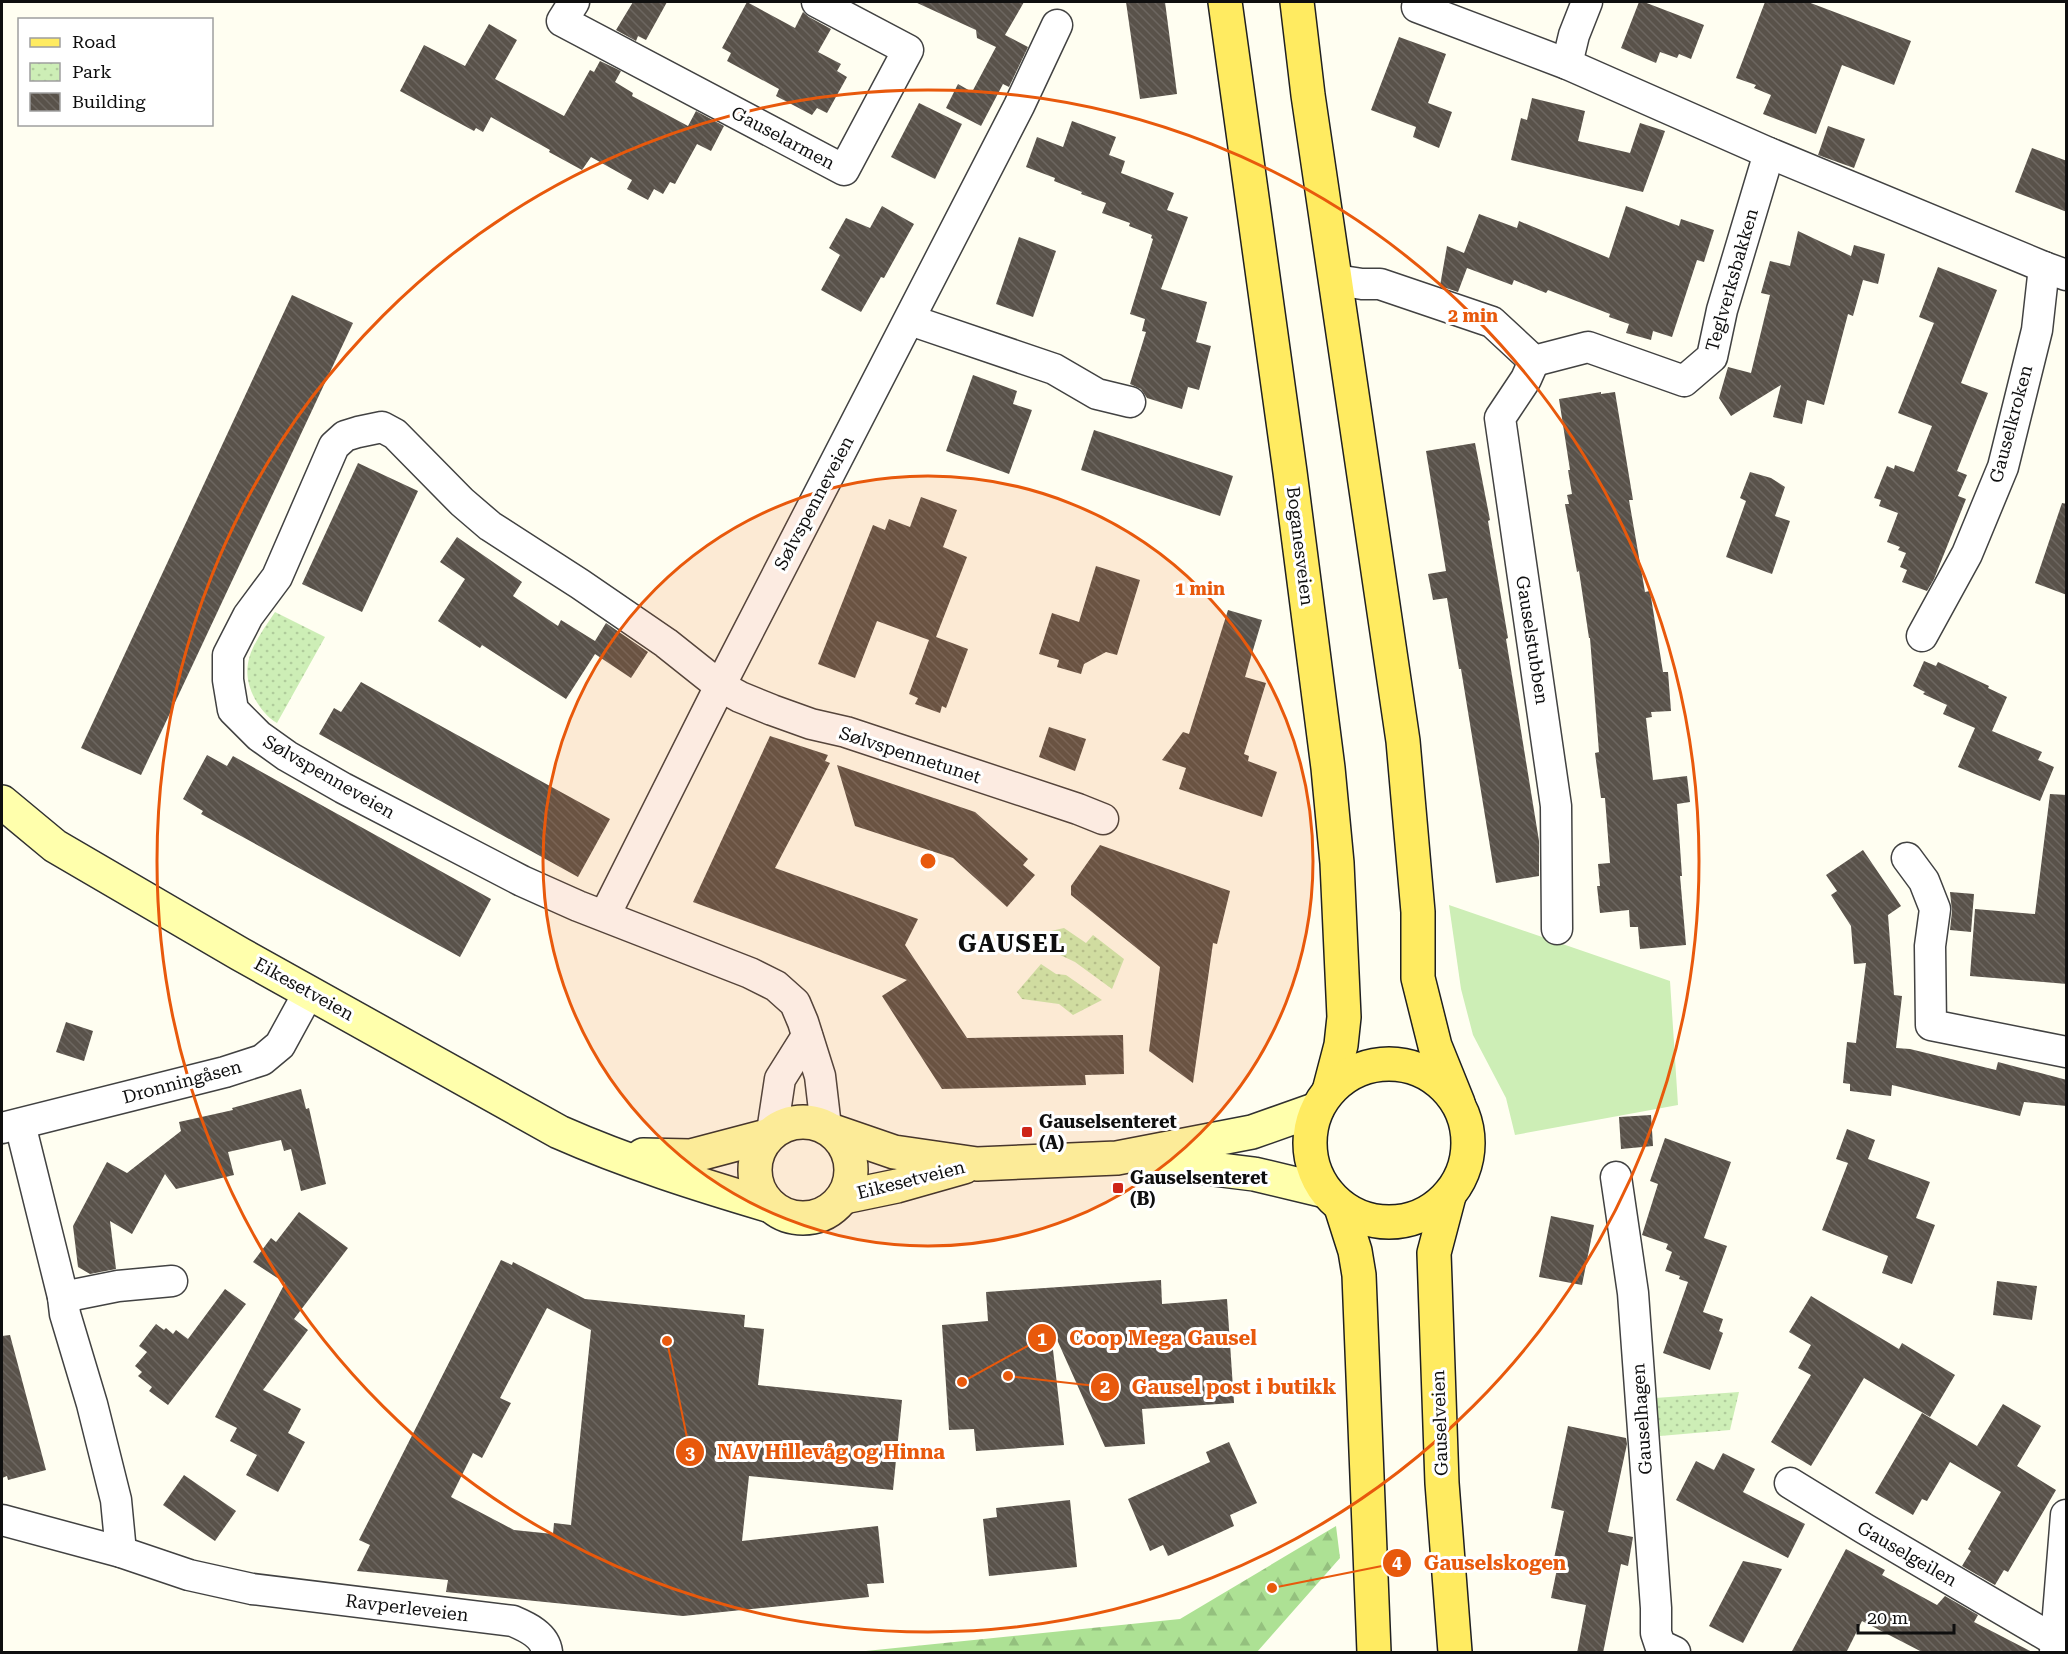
<svg xmlns="http://www.w3.org/2000/svg" width="2068" height="1654" font-family="'Roboto Serif',serif">
  <style>
    .grass { fill: #cdeeb6 }
    .forest { fill: url(#forest-firs) }
    .park { fill: url(#park-dots) }
    .building { fill: url(#building-back-hatch); fill-rule: evenodd }
    .lines { fill: none; stroke-linecap: round; stroke-linejoin: round }
    .street-casing { stroke: #424242; stroke-width: 33 }
    .secondary-casing { stroke: #313131; stroke-width: 36 }
    .primary-casing { stroke: #202020; stroke-width: 36 }
    .street { stroke: #fff; stroke-width: 30 }
    .secondary { stroke: #ffffac; stroke-width: 33 }
    .primary { stroke: #ffeb61; stroke-width: 33 }
    .ring { fill: none; stroke: #e8590c; stroke-width: 3 }
    .poi-dot { fill: #ce2518; stroke: #fff; stroke-width: 2 }
    .labels { text-anchor: middle; stroke-width: 6; stroke-linejoin: round; paint-order: stroke }
    .street-label { font-size: 18px; fill: #0f0f0f; stroke: #fff }
    .poi-label { font-size: 18px; font-weight: bold; fill: #0f0f0f; stroke: #fff; text-anchor: start }
    .district-label { font-size: 24px; font-weight: bold; letter-spacing: 1.5px; fill: #0f0f0f; stroke: #fff }
    .centre { fill: #e8590c; stroke: #fff; stroke-width: 3 }
    .ring-label { font-size: 18px; text-anchor: middle; font-weight: bold; fill: #e8590c; stroke: #fff; stroke-width: 6; stroke-linejoin: round; paint-order: stroke }
    .leader { fill: none; stroke: #e8590c; stroke-width: 2 }
    .callout-dot { fill: #e8590c; stroke: #fff; stroke-width: 2 }
    .mark-label { font-size: 18px; text-anchor: middle; font-weight: bold; fill: #fff }
    .callout-label { font-size: 20px; text-anchor: middle; font-weight: bold; fill: #e8590c; stroke: #fff; stroke-width: 6; stroke-linejoin: round; paint-order: stroke }
  </style>
  <defs>
    <pattern id="forest-firs" width="22" height="20" patternUnits="userSpaceOnUse" patternTransform="scale(1.5)"><rect width="22" height="20" fill="#ade194"/><path d="M5 1l3.5 6h-7zM16 11l3.5 6h-7z" fill="#94c07e"/></pattern>
    <pattern id="park-dots" width="8" height="8" patternUnits="userSpaceOnUse" patternTransform="scale(1.5)"><rect width="8" height="8" fill="#cdeeb6"/><path d="M2 2h.1M6 6h.1" fill="none" stroke="#afcb9b" stroke-width="1.8" stroke-linecap="round"/></pattern>
    <pattern id="building-back-hatch" width="6" height="6" patternUnits="userSpaceOnUse" patternTransform="scale(1.5)"><rect width="6" height="6" fill="#59524a"/><path d="M-1 5l2 2M0 0l6 6M5-1l2 2" fill="none" stroke="#6c6660"/></pattern>
  </defs>
  <rect width="100%" height="100%" fill="#fffef1"/>
  <path class="grass" d="M1449,905L1670,981L1678,1105L1515,1135L1506,1098L1473,1035L1461,989Z"/>
  <path class="forest" d="M1336,1526L1340,1558L1257,1652H856L1180,1619Z"/>
  <g class="park">
    <path d="M275,612L325,637L277,723C267,717 261,709 255,699C236,664 256,641 275,612Z"/>
    <path d="M1064,928L1086,943L1093,935L1124,959L1112,989L1075,962L1056,953L1051,931Z"/>
    <path d="M1041,964L1056,974L1066,975L1102,1000L1073,1015L1059,1004L1022,999L1017,992Z"/>
    <path d="M1739,1392L1730,1430L1660,1436L1655,1398Z"/>
  </g>
  <g class="building">
    <path d="M633,2H667L646,40L638,36L636,41L616,30Z"/>
    <path d="M747,2L795,28L803,12L809,17L831,29L818,52L841,64L837,71L847,77L827,113L817,108L812,115L776,96L779,89L727,61L731,53L722,48Z"/>
    <path d="M915,2H1024L1005,35L1028,47L1009,87L1003,84L981,126L946,108L958,84L972,92L996,47L977,38L976,30Z"/>
    <path d="M1126,2H1165L1177,94L1140,99Z"/>
    <path d="M1639,2H1644L1704,25L1691,59L1679,54L1677,58L1660,52L1656,63L1621,48Z"/>
    <path d="M1765,2H1808L1911,41L1894,85L1842,65L1816,134L1763,114L1771,95L1754,88L1756,85L1736,78Z"/>
    <path d="M489,24L517,40L495,79L564,116L590,70L594,72L600,61L621,71L615,82L633,93L632,96L688,126L696,111L724,126L711,151L697,144L675,184L670,182L663,194L654,189L648,200L627,189L632,180L591,157L582,170L549,152L550,150L491,117L483,132L476,128L474,131L400,91L424,45L465,66Z"/>
    <path d="M1399,37L1446,54L1428,103L1452,112L1439,148L1413,137L1416,127L1371,110Z"/>
    <path d="M1532,98L1585,111L1578,141L1630,153L1640,123L1665,131L1643,192L1511,160L1521,118L1527,120Z"/>
    <path d="M919,103L962,124L935,179L891,157Z"/>
    <path d="M1072,121L1116,137L1109,155L1125,161L1121,173L1174,193L1167,210L1188,217L1161,289L1207,302L1196,342L1211,346L1199,390L1188,387L1182,409L1147,398L1141,389L1130,384L1146,332L1142,331L1145,319L1130,314L1153,239L1151,238L1152,235L1129,226L1130,223L1102,213L1106,203L1081,194L1082,192L1054,181L1055,178L1026,167L1037,137L1063,147Z"/>
    <path d="M1828,126L1865,139L1854,168L1818,155Z"/>
    <path d="M2032,148L2067,161V212L2015,192Z"/>
    <path d="M882,206L914,224L884,278L881,277L861,312L821,290L840,255L829,248L846,218L870,228Z"/>
    <path d="M1626,206L1679,226L1681,219L1714,230L1704,262L1697,260L1672,337L1653,331L1651,340L1626,333L1629,324L1609,317L1610,314L1548,290L1546,293L1514,280L1512,285L1467,268L1458,292L1440,286L1447,246L1464,253L1479,214L1517,228L1519,221L1609,258Z"/>
    <path d="M1798,231L1851,256L1854,245L1885,254L1878,284L1863,280L1853,316L1848,314L1824,405L1807,400L1802,424L1773,417L1781,385L1731,416L1719,398L1728,367L1751,373L1770,295L1761,293L1770,261L1790,266Z"/>
    <path d="M1019,237L1056,251L1033,317L996,304Z"/>
    <path d="M1938,267L1997,290L1961,383L1988,393L1957,471L1967,475L1958,496L1966,499L1934,579L1927,591L1902,582L1907,570L1900,567L1906,553L1898,550L1900,547L1887,542L1898,513L1879,506L1881,500L1874,498L1887,466L1894,469L1895,465L1914,472L1932,426L1898,413L1934,323L1919,317Z"/>
    <path d="M292,295L353,323L141,775L81,748Z"/>
    <path d="M973,375L1017,391L1013,404L1032,410L1009,474L946,451Z"/>
    <path d="M1601,392V394L1615,392L1633,500H1629L1645,592L1650,591L1663,672H1668L1671,711L1651,712L1652,717L1646,718L1653,780L1687,776L1690,802L1677,804L1682,876H1680L1686,945L1640,949L1638,927H1630L1629,910L1600,913L1597,886H1600L1598,864L1610,863L1605,798H1601L1595,753L1599,752L1590,638H1589L1579,571L1577,572L1565,504H1569L1567,495L1572,494L1568,470H1570L1559,399Z"/>
    <path d="M1094,430L1233,476L1220,516L1081,470Z"/>
    <path d="M1475,443L1490,520L1488,521L1508,638L1506,639L1539,841V876L1496,883L1461,669H1459L1447,598L1433,600L1428,574L1446,571L1426,451Z"/>
    <path d="M358,463L418,491L362,612L302,584Z"/>
    <path d="M1750,472L1771,478L1785,487L1775,516L1790,521L1772,574L1726,557L1746,501L1740,498Z"/>
    <path d="M921,497L957,510L943,547L967,557L936,637L968,649L946,708L942,706L940,713L915,704L918,698L909,694L929,640L877,621L855,678L818,664L873,525L885,530L889,519L910,527Z"/>
    <path d="M2062,503L2067,504V595L2035,583Z"/>
    <path d="M457,537L522,582L513,596L558,626L561,620L595,641L606,623L648,652L631,678L595,654L566,699L482,645L480,648L438,621L465,579L440,562Z"/>
    <path d="M1096,566L1140,580L1117,655L1106,652L1084,664L1081,674L1057,667L1059,660L1039,654L1052,613L1079,622Z"/>
    <path d="M1228,610L1262,620L1245,677L1266,683L1244,754L1249,756L1248,761L1277,772L1262,817L1179,789L1186,768L1162,760L1183,732L1189,734Z"/>
    <path d="M1924,661L1936,666L1938,662L1989,686L1988,688L2007,697L1992,731L2042,752L2038,760L2054,767L2040,801L1958,767L1975,728L1943,714L1947,705L1923,694L1925,692L1913,686Z"/>
    <path d="M361,682L610,819L578,877L319,734L334,708L341,712Z"/>
    <path d="M1049,727L1086,739L1075,771L1039,757Z"/>
    <path d="M770,736L828,755L825,761L830,763L775,868L918,919L905,945L967,1038L1123,1035L1124,1074L1085,1075L1086,1085L942,1089L882,996L907,980L693,902Z"/>
    <path d="M207,755L227,766L233,756L491,899L460,957L201,814L203,811L183,799Z"/>
    <path d="M837,765L975,812L1028,859L1023,865L1035,875L1007,907L953,858L855,826Z"/>
    <path d="M2050,794L2067,795V984L1970,976L1975,909L2035,914Z"/>
    <path d="M1100,845L1230,891L1217,944L1213,943L1193,1083L1149,1051L1160,967L1071,895V886Z"/>
    <path d="M1863,850L1901,906L1888,915L1894,995L1902,996L1896,1048L1910,1049L1996,1070L1998,1062L2067,1080V1106L2024,1102L2020,1116L1892,1085L1891,1096L1850,1091V1084L1843,1083L1847,1042L1856,1043L1866,963L1854,964L1851,926L1831,895L1837,891L1826,875Z"/>
    <path d="M1950,892L1974,894L1971,932L1950,930L1952,911Z"/>
    <path d="M66,1022L93,1031L84,1061L56,1052Z"/>
    <path d="M301,1089L306,1109L309,1108L326,1184L301,1191L291,1149L284,1151L281,1140L228,1152L234,1175L176,1189L165,1174L132,1234L110,1221L116,1269L90,1274L78,1267L73,1226L107,1162L127,1173L181,1131L179,1122L233,1110L232,1108Z"/>
    <path d="M1651,1115L1653,1146L1621,1149L1619,1117Z"/>
    <path d="M1847,1129L1875,1140L1868,1159L1930,1182L1916,1218L1935,1225L1912,1284L1882,1273L1888,1256L1822,1230L1848,1163L1836,1159Z"/>
    <path d="M1665,1138L1731,1162L1704,1238L1727,1246L1703,1312L1723,1319L1719,1331L1723,1333L1710,1370L1663,1353L1688,1282L1679,1279L1680,1276L1665,1271L1672,1252L1666,1249L1668,1244L1642,1235L1658,1184L1650,1181Z"/>
    <path d="M299,1212L348,1248L294,1319L308,1330L263,1390L301,1409L288,1433L305,1442L278,1492L246,1475L257,1455L230,1441L237,1428L215,1417L285,1283L253,1262L271,1238L276,1242Z"/>
    <path d="M1551,1216L1594,1225L1582,1285L1539,1277Z"/>
    <path d="M501,1260L512,1265L513,1262L585,1299L745,1315L744,1327L764,1329L758,1385L902,1400L893,1490L749,1476L742,1541L878,1526L884,1583L867,1584L869,1597L683,1616L446,1592L448,1580L357,1571L370,1545L359,1540ZM547,1308L591,1330L571,1525L554,1523L553,1534L514,1530L451,1497L473,1453L482,1458L504,1416L511,1403L500,1398Z"/>
    <path d="M1161,1280L1162,1304L1227,1299L1234,1403L1142,1409L1145,1444L1105,1447L1050,1324L1064,1445L976,1451L974,1429L949,1430L942,1325L988,1321L986,1292Z"/>
    <path d="M1997,1281L2037,1286L2032,1320L1993,1315Z"/>
    <path d="M225,1289L246,1304L168,1405L149,1391L152,1387L138,1376L142,1372L135,1366L147,1352L139,1346L156,1324L164,1330L166,1328L173,1334L176,1330L188,1339Z"/>
    <path d="M1811,1296L1899,1349L1902,1343L1955,1375L1930,1417L1864,1378L1811,1466L1771,1442L1811,1375L1798,1368L1811,1345L1789,1332Z"/>
    <path d="M10,1335L46,1470L8,1480L7,1476L2,1478V1336Z"/>
    <path d="M2003,1404L2041,1426L2017,1466L2056,1490L2008,1572L2004,1570L1995,1585L1962,1566L1971,1551L1968,1549L2001,1492L1950,1462L1927,1501L1922,1499L1913,1515L1875,1493L1922,1413L1977,1446Z"/>
    <path d="M1568,1426L1626,1438L1627,1444L1608,1532L1633,1537L1628,1566L1621,1564L1603,1653H1577L1586,1605L1551,1598L1557,1569L1552,1568L1564,1511L1551,1508Z"/>
    <path d="M1229,1442L1257,1503L1230,1515L1234,1526L1208,1538L1168,1556L1163,1545L1150,1551L1128,1499L1210,1462L1206,1452Z"/>
    <path d="M1723,1453L1755,1469L1743,1492L1805,1524L1788,1558L1676,1500L1696,1461L1714,1470Z"/>
    <path d="M184,1475L236,1511L215,1541L163,1505Z"/>
    <path d="M1070,1500L1077,1567L989,1576L983,1519L997,1517L996,1508Z"/>
    <path d="M1846,1549L1885,1570L1882,1575L1937,1605L1945,1596L1978,1615L1974,1622L2034,1653H1924L1862,1621L1846,1653H1791Z"/>
    <path d="M1743,1561L1782,1569L1743,1643L1709,1626Z"/>
  </g>
  <g class="lines">
    <g class="street-casing">
      <g id="street">
        <path d="M574,2L562,21L844,170L908,50L817,2"/>
        <path d="M1417,7L1567,64L1769,153L2044,267L2066,275"/>
        <path d="M1567,64L1574,35L1587,2"/>
        <path d="M1336,280L1362,284H1380L1492,322L1534,361L1588,347L1684,381L1712,357L1722,310L1769,153"/>
        <path d="M910,320L1054,369L1097,394L1130,402"/>
        <path d="M1534,361L1526,379L1500,418L1556,806L1557,929"/>
        <path d="M1922,636L1967,554L2003,467L2037,330L2044,267"/>
        <path d="M1907,858L1924,881L1935,909L1930,946L1931,1025L2066,1052"/>
        <path d="M605,915L720,686L1019,106L1057,25"/>
        <path d="M20,1124L63,1297L65,1314L92,1404L116,1500L121,1552"/>
        <path d="M826,1127L820,1076L803,1022L795,1003L776,986L750,973L578,906L522,881L343,788L287,756L259,736L233,710L228,680V655L248,616L277,577L334,446L345,436L358,432L382,427L395,434L462,502L490,526L580,584L666,643L720,686L740,697L772,710L811,724L846,732L1078,809L1103,819"/>
        <path d="M2,1128L225,1072L262,1060L280,1045L309,992"/>
        <path d="M772,1132L780,1079L807,1036"/>
        <path d="M1616,1177L1633,1293L1656,1608V1633L1660,1645L1675,1652"/>
        <path d="M63,1297L118,1286L172,1281"/>
        <path d="M1790,1483L1865,1529L2056,1641"/>
        <path d="M2,1520L121,1552L189,1575L252,1589L513,1621C527,1627 545,1635 547,1652"/>
        <path d="M2055,1652L2066,1515"/>
      </g>
    </g>
    <g class="secondary-casing">
      <g id="secondary">
        <path d="M2,802L55,846L240,954L559,1132C627,1162 700,1185 771,1206"/>
        <circle cx="803" cy="1170" r="48"/>
        <path d="M833,1131L894,1152L977,1164L1117,1158L1252,1132L1317,1109"/>
        <path d="M643,1155L691,1156L767,1136"/>
        <path d="M1149,1161L1254,1174L1325,1191"/>
        <path d="M844,1197L897,1186L964,1167"/>
      </g>
    </g>
    <g class="primary-casing">
      <g id="primary">
        <path d="M1225,2L1290,472L1328,768L1337,863L1344,1017L1341,1045L1329,1091"/>
        <path d="M1297,2L1308,95L1403,741L1418,912V978L1435,1046L1458,1103"/>
        <circle cx="1389" cy="1143" r="79"/>
        <path d="M1449,1196L1434,1253L1442,1483L1455,1652"/>
        <path d="M1341,1207L1355,1251L1359,1275L1374,1652"/>
      </g>
    </g>
    <use href="#street" class="street"/>
    <use href="#secondary" class="secondary"/>
    <use href="#primary" class="primary"/>
  </g>
  <circle cx="928" cy="861" r="385" fill="#e8590c" fill-opacity=".12"/>
  <g class="ring">
    <circle cx="928" cy="861" r="385"/>
    <circle cx="928" cy="861" r="771"/>
  </g>
  <g class="poi-dot">
    <rect x="1021" y="1126" width="12" height="12" rx="3"/>
    <rect x="1112" y="1182" width="12" height="12" rx="3"/>
  </g>
  <g class="labels">
    <g class="street-label">
      <text transform="translate(783 138) rotate(28)" y="6">Gauselarmen</text>
      <text transform="translate(1732 280) rotate(-74)" y="6">Teglverksbakken</text>
      <text transform="translate(2011 424) rotate(-75)" y="6">Gauselkroken</text>
      <text transform="translate(814 503) rotate(-62)" y="6">Sølvspenneveien</text>
      <text transform="translate(1300 546) rotate(83)" y="6">Boganesveien</text>
      <text transform="translate(1532 640) rotate(81)" y="6">Gauselstubben</text>
      <text transform="translate(910 755) rotate(18)" y="6">Sølvspennetunet</text>
      <text transform="translate(329 777) rotate(30)" y="6">Sølvspenneveien</text>
      <text transform="translate(304 989) rotate(29)" y="6">Eikesetveien</text>
      <text transform="translate(182 1082) rotate(-15)" y="6">Dronningåsen</text>
      <text transform="translate(911 1180) rotate(-14)" y="6">Eikesetveien</text>
      <text transform="translate(1642 1419) rotate(-94)" y="6">Gauselhagen</text>
      <text transform="translate(1440 1423) rotate(-92)" y="6">Gauselveien</text>
      <text transform="translate(1907 1554) rotate(30)" y="6">Gauselgeilen</text>
      <text transform="translate(407 1608) rotate(7)" y="6">Ravperleveien</text>
    </g>
    <g class="poi-label">
      <text x="1039" y="1128">Gauselsenteret<tspan x="1039" dy="21">(A)</tspan></text>
      <text x="1130" y="1184">Gauselsenteret<tspan x="1130" dy="21">(B)</tspan></text>
    </g>
    <g class="district-label">
      <text x="1012" y="952">GAUSEL</text>
    </g>
  </g>
  <circle cx="928" cy="861" r="9" class="centre"/>
  <g class="ring-label">
    <text x="1473" y="322">2 min</text>
    <text x="1200" y="595">1 min</text>
  </g>
  <path class="leader" d="M962 1382L1042 1338M1008 1376L1105 1387M667 1341L690 1452M1272 1588L1397 1563"/>
  <g class="callout-dot">
    <circle cx="962" cy="1382" r="6"/>
    <circle cx="1008" cy="1376" r="6"/>
    <circle cx="667" cy="1341" r="6"/>
    <circle cx="1272" cy="1588" r="6"/>
    <circle cx="1042" cy="1338" r="15"/>
    <circle cx="1105" cy="1387" r="15"/>
    <circle cx="690" cy="1452" r="15"/>
    <circle cx="1397" cy="1563" r="15"/>
  </g>
  <g class="mark-label">
    <text x="1042" y="1345">1</text>
    <text x="1105" y="1393">2</text>
    <text x="690" y="1459">3</text>
    <text x="1397" y="1569">4</text>
  </g>
  <g class="callout-label">
    <text x="1163" y="1345">Coop Mega Gausel</text>
    <text x="1234" y="1394">Gausel post i butikk</text>
    <text x="831" y="1459">NAV Hillevåg og Hinna</text>
    <text x="1495" y="1570">Gauselskogen</text>
  </g>
  <rect width="2068" height="1654" fill="none" stroke="#0f0f0f" stroke-width="6"/>
  <rect x="18" y="18" width="195" height="108" fill="#ffffff" stroke="#9f9f9f" stroke-width="1.5"/>
  <rect x="30" y="38" width="30" height="9" fill="#ffeb61" stroke="#9f9f9f" stroke-width="1.5"/>
  <text x="72" y="48" font-size="18" fill="#0f0f0f">Road</text>
  <rect x="30" y="63" width="30" height="18" fill="url(#park-dots)" stroke="#9f9f9f" stroke-width="1.5"/>
  <text x="72" y="78" font-size="18" fill="#0f0f0f">Park</text>
  <rect x="30" y="93" width="30" height="18" fill="url(#building-back-hatch)" stroke="#9f9f9f" stroke-width="1.5"/>
  <text x="72" y="108" font-size="18" fill="#0f0f0f">Building</text>
  <path d="M1858 1624v9h96v-9" fill="none" stroke="#0f0f0f" stroke-width="3"/>
  <text x="1867" y="1624" font-size="18" fill="#0f0f0f" stroke="#ffffff" stroke-width="4.5" paint-order="stroke">20 m</text>
</svg>
